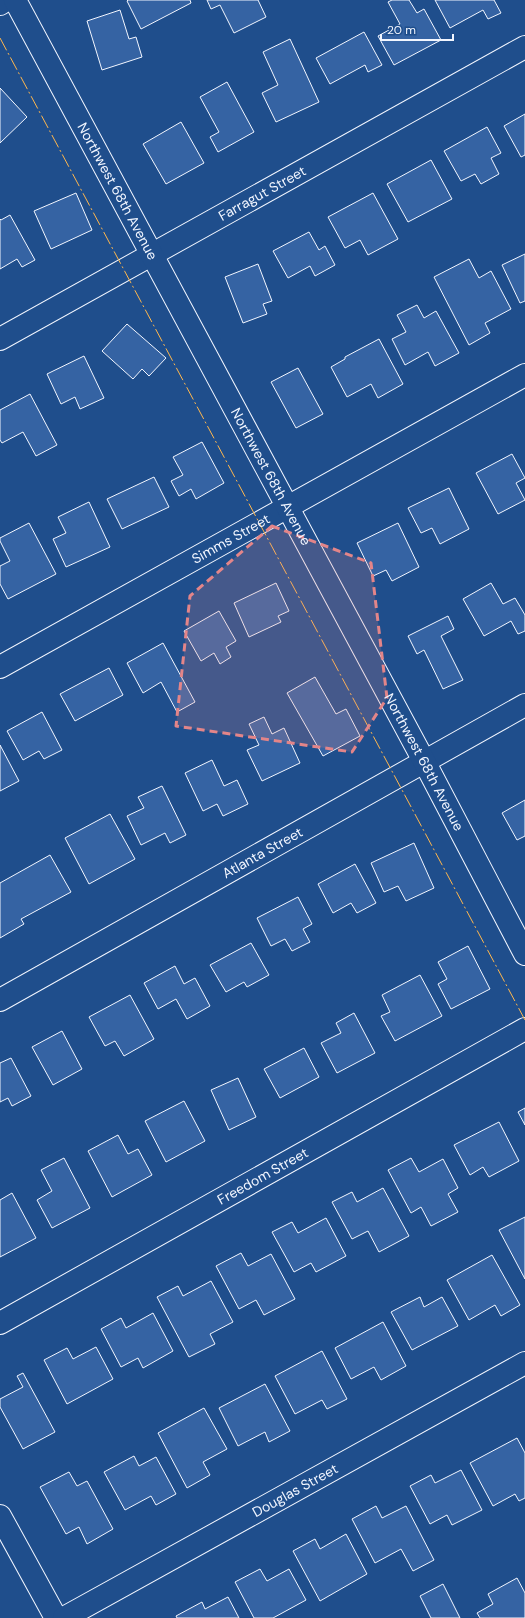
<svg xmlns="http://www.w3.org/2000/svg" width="525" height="1618" font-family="'DM Sans',sans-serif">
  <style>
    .building { fill: #3563a3; stroke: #f2f6ff }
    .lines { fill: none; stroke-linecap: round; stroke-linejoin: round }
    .minor-casing { stroke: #f2f6ff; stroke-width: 24 }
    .tertiary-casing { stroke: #f2f6ff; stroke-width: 24 }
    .minor { stroke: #1f4e8c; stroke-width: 22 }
    .tertiary { stroke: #1f4e8c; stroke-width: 22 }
    .power { stroke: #ffb74d; stroke-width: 1; stroke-dasharray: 14 3 2 3; stroke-linecap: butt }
    .marked { fill: #e38589; fill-opacity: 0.2; stroke: #e38589; stroke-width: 3; stroke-dasharray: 8 5; stroke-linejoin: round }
    .labels { text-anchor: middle; stroke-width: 3; stroke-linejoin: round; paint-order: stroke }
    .street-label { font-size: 14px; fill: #f2f6ff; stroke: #1f4e8c }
  </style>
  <rect width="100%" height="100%" fill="#1f4e8c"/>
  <g class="building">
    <path d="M128,0H190L191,3L141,29L127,1Z"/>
    <path d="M207,0H258L266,17L234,33L220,5L211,9Z"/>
    <path d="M392,0H409L417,13L424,9L441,40L394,65L378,36L400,24L388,2Z"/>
    <path d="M435,0H494L501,13L488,19L483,10L450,28Z"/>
    <path d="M120,10L129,39L136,37L142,57L102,70L87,21Z"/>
    <path d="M364,32L382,65L368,72L365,65L330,84L316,58Z"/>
    <path d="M290,39L319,102L276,122L262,93L278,85L263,52Z"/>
    <path d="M227,82L254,132L218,152L210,137L219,132L200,97Z"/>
    <path d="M0,88L27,117L0,143Z"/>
    <path d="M525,114V155L521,157L504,126Z"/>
    <path d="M181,122L204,163L166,184L143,144Z"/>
    <path d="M487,127L501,153L491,158L499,174L481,184L475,174L461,181L444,151Z"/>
    <path d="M431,160L452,199L408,222L387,184Z"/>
    <path d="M76,193L92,230L51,249L34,211Z"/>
    <path d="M373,193L398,239L368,255L360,240L345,248L328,217Z"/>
    <path d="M10,215L35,260L22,267L17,259L0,269V219L1,220Z"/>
    <path d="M309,232L319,250L325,246L335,265L315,276L310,266L288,278L273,251Z"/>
    <path d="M525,254V301L520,303L502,265Z"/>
    <path d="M469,259L479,278L491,271L511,309L485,323L490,333L469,345L434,277Z"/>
    <path d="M258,264L272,301L263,304L267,314L243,323L225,277Z"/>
    <path d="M417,305L424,318L436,311L459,353L435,366L428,352L405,365L392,339L406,332L397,315Z"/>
    <path d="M127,324L166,358L149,376L142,369L133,379L102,351Z"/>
    <path d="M379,339L403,384L378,398L371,384L347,397L331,367L345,359V357Z"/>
    <path d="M84,356L104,398L80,409L75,397L61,404L47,374Z"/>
    <path d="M298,368L323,414L296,428L271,382Z"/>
    <path d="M30,394L57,445L36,456L23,432L2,443L0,440V410Z"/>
    <path d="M202,442L224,483L196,499L191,489L179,496L171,481L183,475L173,457Z"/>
    <path d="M512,454L525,478L516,483L525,500L498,514L476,473Z"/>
    <path d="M154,477L169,507L122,529L107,499Z"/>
    <path d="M449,488L469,529L440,544L432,528L421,533L408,508Z"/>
    <path d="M89,502L110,547L66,567L53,539L66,533L58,517Z"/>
    <path d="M29,523L56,574L8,599L0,584V566L10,561L0,541V538Z"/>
    <path d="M398,523L419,567L392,581L386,570L373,576L357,543Z"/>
    <path d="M276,583L289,611L278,616L281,622L249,637L234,603Z"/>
    <path d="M491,583L503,604L515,598L525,615V631L518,634L511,621L484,636L463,599Z"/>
    <path d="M219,611L236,641L226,647L231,657L220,664L214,653L201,661L184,631Z"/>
    <path d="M448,616L454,629L441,636L463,680L443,689L424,650L417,654L408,636Z"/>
    <path d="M163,643L195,702L177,712L161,682L143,693L127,663Z"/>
    <path d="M109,668L123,695L75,721L60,694Z"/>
    <path d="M315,677L336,714L346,709L360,736L323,756L287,693Z"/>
    <path d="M42,712L62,750L44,759L39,751L23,760L7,731Z"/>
    <path d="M264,717L272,734L284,728L300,763L262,781L247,750L259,745L249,724Z"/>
    <path d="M0,745L19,781L0,791Z"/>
    <path d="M212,760L224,786L237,780L248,804L223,816L217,804L203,811L185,773Z"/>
    <path d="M162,786L186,835L170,843L165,833L141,845L127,816L144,808L138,797Z"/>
    <path d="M525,800V836L517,840L502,813Z"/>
    <path d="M110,814L135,859L89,884L65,838Z"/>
    <path d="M414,843L434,888L406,901L398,886L384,892L371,863Z"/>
    <path d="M50,855L71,892L21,919L24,924L0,938V883Z"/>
    <path d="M355,864L376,903L357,913L351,903L333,913L318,884Z"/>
    <path d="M298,897L312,924L303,929L310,942L292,951L285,939L271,946L257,918Z"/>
    <path d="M251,943L269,975L247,987L244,982L226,992L210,965Z"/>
    <path d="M468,946L490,989L451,1009L438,984L447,979L438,962Z"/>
    <path d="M175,966L184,984L195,978L210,1006L187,1019L176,999L158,1009L144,983Z"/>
    <path d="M420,975L442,1016L395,1041L381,1016L390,1012L382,995Z"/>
    <path d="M130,995L154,1039L124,1056L115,1041L105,1046L89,1017Z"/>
    <path d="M354,1013L375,1053L337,1073L321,1043L341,1033L336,1023Z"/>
    <path d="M62,1031L82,1069L53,1085L32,1047Z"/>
    <path d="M304,1048L319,1077L280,1098L264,1069Z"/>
    <path d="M11,1058L31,1096L12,1106L8,1098L0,1102V1063Z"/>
    <path d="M238,1078L256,1117L229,1130L211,1090Z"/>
    <path d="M184,1101L205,1141L166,1162L145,1121Z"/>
    <path d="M525,1108V1125L518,1112Z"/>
    <path d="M499,1122L519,1161L489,1177L483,1167L470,1175L454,1145Z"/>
    <path d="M118,1135L128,1154L138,1149L152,1175L112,1197L88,1151Z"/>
    <path d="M64,1158L90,1208L52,1228L37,1200L52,1191L41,1170Z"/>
    <path d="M411,1158L419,1172L443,1159L458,1188L448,1194L458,1212L431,1226L421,1207L411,1213L388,1170Z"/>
    <path d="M383,1188L409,1236L379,1252L368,1231L352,1239L332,1202L352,1192L357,1202Z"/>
    <path d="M12,1193L36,1238L0,1257V1200Z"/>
    <path d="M525,1217V1279L499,1230Z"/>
    <path d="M326,1218L346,1256L316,1272L311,1263L294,1272L272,1232L292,1222L298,1233Z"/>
    <path d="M241,1253L248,1266L271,1254L295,1299L264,1315L256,1300L239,1309L216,1266Z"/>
    <path d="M492,1255L520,1305L501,1316L495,1305L469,1320L447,1280Z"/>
    <path d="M211,1281L233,1322L210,1334L215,1344L189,1357L157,1297L178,1286L183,1296Z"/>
    <path d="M420,1297L424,1307L442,1297L458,1326L412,1350L391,1312Z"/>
    <path d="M153,1313L173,1351L143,1368L138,1358L121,1367L101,1329L121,1318L126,1328Z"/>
    <path d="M383,1322L406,1366L381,1380L374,1367L351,1379L335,1348Z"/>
    <path d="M96,1347L113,1379L67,1404L44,1360L67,1348L73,1359Z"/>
    <path d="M322,1351L347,1399L327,1409L322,1400L295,1414L275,1376Z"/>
    <path d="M23,1373L55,1432L23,1449L0,1407V1399L23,1387L17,1376Z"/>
    <path d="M265,1384L290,1431L269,1442L265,1432L238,1446L219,1408Z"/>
    <path d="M204,1408L227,1449L203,1462L210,1475L187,1488L158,1433Z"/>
    <path d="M517,1438L525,1453V1498L519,1501L515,1494L493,1506L470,1463Z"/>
    <path d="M134,1456L139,1466L156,1457L176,1494L156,1505L151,1496L125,1510L104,1472Z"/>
    <path d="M461,1470L482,1510L452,1525L447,1515L430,1524L410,1486L431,1475L435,1483Z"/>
    <path d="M69,1472L77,1486L87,1481L113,1529L87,1544L79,1527L66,1534L40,1487Z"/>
    <path d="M376,1506L382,1518L406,1506L434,1560L413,1571L401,1549L375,1563L352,1519Z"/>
    <path d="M346,1534L367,1574L320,1601L293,1551L315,1539L320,1549Z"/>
    <path d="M260,1569L267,1581L289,1569L306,1600L273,1618H254L235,1582Z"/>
    <path d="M517,1578L525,1593V1618H480L477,1613L493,1604L488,1594Z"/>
    <path d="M443,1584L460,1618H431L420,1596Z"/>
    <path d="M228,1597L239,1618H177L176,1616L202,1602L205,1609Z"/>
  </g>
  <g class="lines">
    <g class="minor-casing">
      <g id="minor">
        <path d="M0,4L6,0"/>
        <path id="s1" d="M0,339L525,47"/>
        <path id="s2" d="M0,667L525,375"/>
        <path id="s3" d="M0,1000L525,705"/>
        <path id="s4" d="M0,1323L525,1029"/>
        <path d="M0,1516L56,1618"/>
        <path id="s5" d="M64,1618L525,1363"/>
      </g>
    </g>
    <g class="tertiary-casing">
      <g id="tertiary">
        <path id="s6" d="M15,0L424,761L525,954"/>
      </g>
    </g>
    <use href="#minor" class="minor"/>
    <use href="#tertiary" class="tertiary"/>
    <path class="power" d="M0,38L525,1020"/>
  </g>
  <path class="marked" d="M272,526L371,563L387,698L352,752L176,726L190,596Z"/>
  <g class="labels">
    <g class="street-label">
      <text dy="5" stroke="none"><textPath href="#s6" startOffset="217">Northwest 68th Avenue</textPath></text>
      <text dy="5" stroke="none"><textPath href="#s1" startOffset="300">Farragut Street</textPath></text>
      <text dy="5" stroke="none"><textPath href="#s6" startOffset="541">Northwest 68th Avenue</textPath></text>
      <text dy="5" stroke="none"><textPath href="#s2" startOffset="264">Simms Street</textPath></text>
      <text dy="5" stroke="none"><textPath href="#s6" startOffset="865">Northwest 68th Avenue</textPath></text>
      <text dy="5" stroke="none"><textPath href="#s3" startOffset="301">Atlanta Street</textPath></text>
      <text dy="5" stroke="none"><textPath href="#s4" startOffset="301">Freedom Street</textPath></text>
      <text dy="5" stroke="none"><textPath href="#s5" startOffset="264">Douglas Street</textPath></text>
    </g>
  </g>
  <path d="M381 34v6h72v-6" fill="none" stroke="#f2f6ff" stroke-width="2"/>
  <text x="387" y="34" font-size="12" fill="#f2f6ff" stroke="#1f4e8c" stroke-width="3" paint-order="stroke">20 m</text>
</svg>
